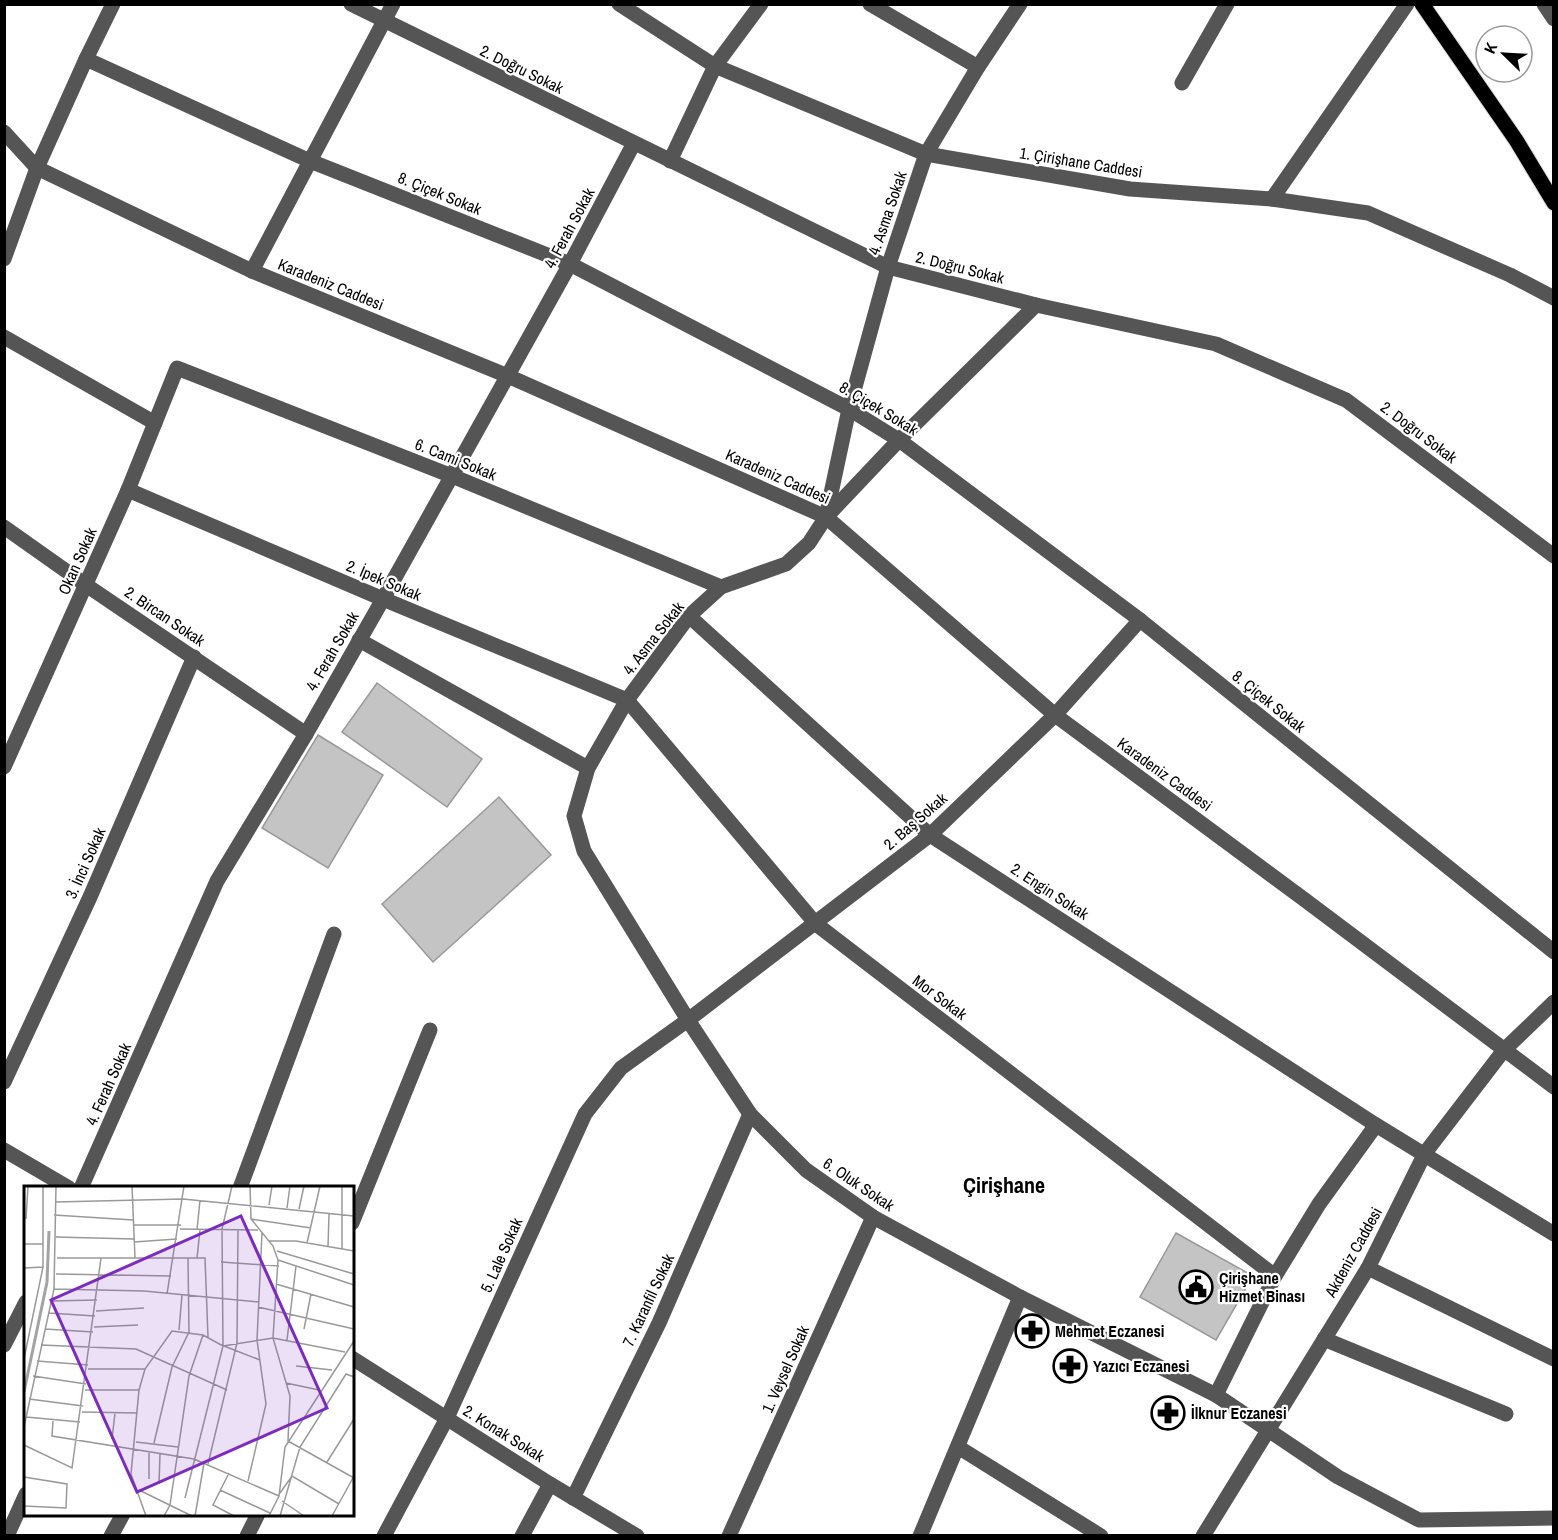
<svg xmlns="http://www.w3.org/2000/svg" width="1558" height="1540" font-family="'Archivo Narrow',sans-serif">
  <style>
    .building { fill: #c4c4c4; stroke: #999; stroke-width: 1.5 }
    .lines { fill: none; stroke-linecap: round; stroke-linejoin: round }
    .major-casing { stroke: #dbdbdb; stroke-width: 17 }
    .minor { stroke: #555; stroke-width: 15 }
    .major { stroke: #000; stroke-width: 15 }
    .labels { text-anchor: middle; stroke-width: 4.5; stroke-linejoin: round; paint-order: stroke }
    .street-label { font-size: 16px; fill: #000; stroke: #fff }
    .poi-label { font-size: 16px; font-weight: bold; fill: #000; stroke: #fff; text-anchor: start }
    .district-label { font-size: 22px; font-weight: bold; fill: #000; stroke: #fff }
    .inset-river { fill: none; stroke: #a3a3a3; stroke-width: 3 }
    .inset-road { fill: none; stroke: #999; stroke-width: 1.5 }
    .view { fill: #7b2cbf; fill-opacity: 0.15; stroke: #7b2cbf; stroke-width: 3 }
    .inset-edge { fill: none; stroke: #000; stroke-width: 3 }
  </style>
  <rect width="100%" height="100%" fill="#fff"/>
  <g class="building">
    <path d="M377,683L482,759L447,807L342,732Z"/>
    <path d="M318,735L383,775L328,868L262,828Z"/>
    <path d="M499,797L551,855L433,962L382,904Z"/>
    <path d="M1176,1233L1253,1276L1216,1340L1140,1297Z"/>
  </g>
  <g class="lines">
    <g class="major-casing">
      <path id="major" d="M1422,4L1516,140L1554,203"/>
    </g>
    <g class="minor">
      <path d="M351,4L888,267L1036,305L1216,344L1346,400L1554,556"/>
      <path d="M619,4L715,66L926,154L1130,189L1272,199L1368,213L1510,275L1554,298"/>
      <path d="M870,4L978,67"/>
      <path d="M1020,4L978,67L926,154L888,267L849,409L826,517L809,543L786,564L721,587L689,616L627,700L588,768L574,816L584,851L688,1020L750,1114L806,1170L873,1217L1020,1297L1216,1395L1338,1477L1419,1520L1554,1518"/>
      <path d="M1544,4L1554,19"/>
      <path d="M86,59L310,161L570,264L849,409L899,440L1140,620L1554,952"/>
      <path d="M1182,83L1227,4"/>
      <path d="M4,132L37,168L252,271L508,376L826,517L1055,715L1305,900L1554,1087"/>
      <path d="M670,161L715,66L761,4"/>
      <path d="M1272,199L1407,4"/>
      <path d="M4,259L37,168L86,59L113,4"/>
      <path d="M252,271L393,4"/>
      <path d="M4,337L155,423"/>
      <path d="M128,490L383,599L627,700L816,924L1275,1276"/>
      <path d="M827,516L899,440L1036,305"/>
      <path d="M4,527L86,585L306,734"/>
      <path d="M689,616L930,835L1376,1125L1554,1234"/>
      <path d="M359,640L588,768"/>
      <path d="M4,767L128,490L177,368L452,476L721,587"/>
      <path d="M4,1082L90,897L194,657"/>
      <path d="M4,1150L69,1188"/>
      <path d="M81,1188L217,881L306,734L383,599L570,264L634,143"/>
      <path d="M240,1188L334,934"/>
      <path d="M352,1223L430,1030"/>
      <path d="M1368,1268L1554,1359"/>
      <path d="M1324,1339L1506,1414"/>
      <path d="M4,1345L26,1302"/>
      <path d="M352,1358L550,1484L637,1536"/>
      <path d="M1216,1395L1275,1276L1319,1204L1376,1125"/>
      <path d="M958,1447L1101,1536"/>
      <path d="M573,1498L659,1323L750,1114"/>
      <path d="M7,1536L26,1494"/>
      <path d="M111,1536L123,1514"/>
      <path d="M247,1536L258,1514"/>
      <path d="M384,1536L447,1418L585,1114L621,1068L688,1020L930,835L1055,715L1140,620"/>
      <path d="M522,1536L550,1484"/>
      <path d="M729,1536L873,1217"/>
      <path d="M920,1536L1020,1297"/>
      <path d="M1203,1536L1368,1268L1425,1153L1504,1050L1554,1002"/>
    </g>
    <use href="#major" class="major"/>
  </g>
  <defs>
    <g id="civic-ring" transform="scale(1.725)"><circle r="9.5" fill="#fff" stroke="#000" stroke-width="1.5"/><path d="M-.6-6.5H3V-4.5H.6V-3L4-1V1h2V6H-6V1h2V-1L-.6-3ZM-1.2 2.5V6h2.4V2.5Z" fill="#000"/></g>
    <g id="pharmacy-ring" transform="scale(1.725)"><circle r="9.5" fill="#fff" stroke="#000" stroke-width="1.5"/><path d="M-2-6h4v4h4v4h-4v4h-4v-4h-4v-4h4Z" fill="#000"/></g>
  </defs>
  <g fill-rule="evenodd">
    <use href="#civic-ring" x="1196" y="1287"/>
    <use href="#pharmacy-ring" x="1032" y="1331"/>
    <use href="#pharmacy-ring" x="1070" y="1366"/>
    <use href="#pharmacy-ring" x="1168" y="1413"/>
  </g>
  <g class="labels">
    <g class="street-label">
      <text transform="translate(522 69) rotate(26)" y="6">2. Doğru Sokak</text>
      <text transform="translate(1081 162) rotate(9)" y="6">1. Çirişhane Caddesi</text>
      <text transform="translate(440 193) rotate(22)" y="6">8. Çiçek Sokak</text>
      <text transform="translate(887 213) rotate(-71)" y="6">4. Asma Sokak</text>
      <text transform="translate(569 228) rotate(-62)" y="6">4. Ferah Sokak</text>
      <text transform="translate(960 267) rotate(14)" y="6">2. Doğru Sokak</text>
      <text transform="translate(331 284) rotate(22)" y="6">Karadeniz Caddesi</text>
      <text transform="translate(879 408) rotate(31)" y="6">8. Çiçek Sokak</text>
      <text transform="translate(1419 432) rotate(37)" y="6">2. Doğru Sokak</text>
      <text transform="translate(456 459) rotate(22)" y="6">6. Cami Sokak</text>
      <text transform="translate(778 476) rotate(24)" y="6">Karadeniz Caddesi</text>
      <text transform="translate(77 561) rotate(-66)" y="6">Okan Sokak</text>
      <text transform="translate(384 580) rotate(23)" y="6">2. İpek Sokak</text>
      <text transform="translate(165 616) rotate(34)" y="6">2. Bircan Sokak</text>
      <text transform="translate(653 638) rotate(-52)" y="6">4. Asma Sokak</text>
      <text transform="translate(332 651) rotate(-60)" y="6">4. Ferah Sokak</text>
      <text transform="translate(1269 701) rotate(39)" y="6">8. Çiçek Sokak</text>
      <text transform="translate(1165 774) rotate(36)" y="6">Karadeniz Caddesi</text>
      <text transform="translate(915 821) rotate(-41)" y="6">2. Baş Sokak</text>
      <text transform="translate(85 863) rotate(-66)" y="6">3. İnci Sokak</text>
      <text transform="translate(1050 891) rotate(33)" y="6">2. Engin Sokak</text>
      <text transform="translate(940 997) rotate(37)" y="6">Mor Sokak</text>
      <text transform="translate(108 1084) rotate(-66)" y="6">4. Ferah Sokak</text>
      <text transform="translate(859 1184) rotate(34)" y="6">6. Oluk Sokak</text>
      <text transform="translate(1353 1252) rotate(-61)" y="6">Akdeniz Caddesi</text>
      <text transform="translate(501 1255) rotate(-66)" y="6">5. Lale Sokak</text>
      <text transform="translate(648 1300) rotate(-65)" y="6">7. Karanfil Sokak</text>
      <text transform="translate(785 1369) rotate(-66)" y="6">1. Veysel Sokak</text>
      <text transform="translate(504 1433) rotate(32)" y="6">2. Konak Sokak</text>
    </g>
    <g class="poi-label">
      <text x="1219" y="1284">Çirişhane<tspan x="1219" dy="18">Hizmet Binası</tspan></text>
      <text x="1055" y="1337">Mehmet Eczanesi</text>
      <text x="1093" y="1372">Yazıcı Eczanesi</text>
      <text x="1191" y="1419">İlknur Eczanesi</text>
    </g>
    <g class="district-label">
      <text x="1004" y="1193">Çirişhane</text>
    </g>
  </g>
  <g transform="translate(24 1186)">
    <rect width="330" height="330" fill="#fff"/>
    <path class="inset-river" d="M0,206L23,96L25,45"/>
    <path class="inset-road" d="M108,0L111,72M226,0L227,33L249,60L254,74L249,152L266,210L264,255L330,292M318,0V63M31,16L159,13L330,30M245,19L248,0M263,22L266,0M275,23L280,0M30,29L109,34M2,33L4,0M227,33L287,42M109,39H157M156,43L234,44M173,44L176,14M32,51L110,53M245,55H272L330,65M110,56L153,53M283,57L296,0M0,58H19M304,61L305,28M253,65L330,88M33,72H181L184,151M173,72L176,44M254,74L330,99M197,76L255,80M0,82L19,81M32,88L147,90M252,98L330,121M30,103L120,105L234,116M143,108L160,0M27,115L73,114M234,121L330,143M72,125L120,122M25,127L71,130M70,141L114,139M21,143L69,146M280,143L287,108M155,144L158,109M263,154L272,80M17,159L112,163L203,204M200,160L236,174M0,173L19,81V0M13,175L64,179M272,180L308,184M64,183H121M9,190L62,198M262,197L295,204M61,204H115M5,213L59,220M58,226L113,227M2,231L56,236M29,235L28,250L170,273L255,310M0,241L30,103L32,0M88,253L91,227M112,256L154,261M130,257L148,181L165,146L164,72M0,259L48,282L77,72M125,267V293M303,276L330,233M184,278L213,157L214,44M205,287L189,319L210,330M0,291L43,298L42,322L0,320M224,295L242,218L233,154L238,47M135,298L136,268M115,304L168,330M196,304L246,327M256,307L268,290L315,318M161,312L199,160L198,43L208,0M258,315L280,330M122,330L107,288L115,204L121,183L148,145L179,149L199,160L249,152L321,166M140,330L146,319L165,190L179,149M171,330L180,277M245,330L255,310L261,261L330,155M256,330L276,261L322,188L330,191M308,330L330,290"/>
    <path class="view" d="M217,30L303,222L113,306L27,114Z"/>
    <rect width="330" height="330" class="inset-edge"/>
  </g>
  <rect width="1558" height="1540" fill="none" stroke="#000000" stroke-width="12"/>
  <g transform="translate(1504 54) rotate(294)"><circle r="28" fill="#ffffff" stroke="#999999" stroke-width="1.5"/>
  <path d="M0-4.5L10 22L0 15L-10 22Z" fill="#000000"/>
  <text y="-9" font-size="16" font-weight="bold" text-anchor="middle" fill="#000000">K</text>
  </g>
</svg>
